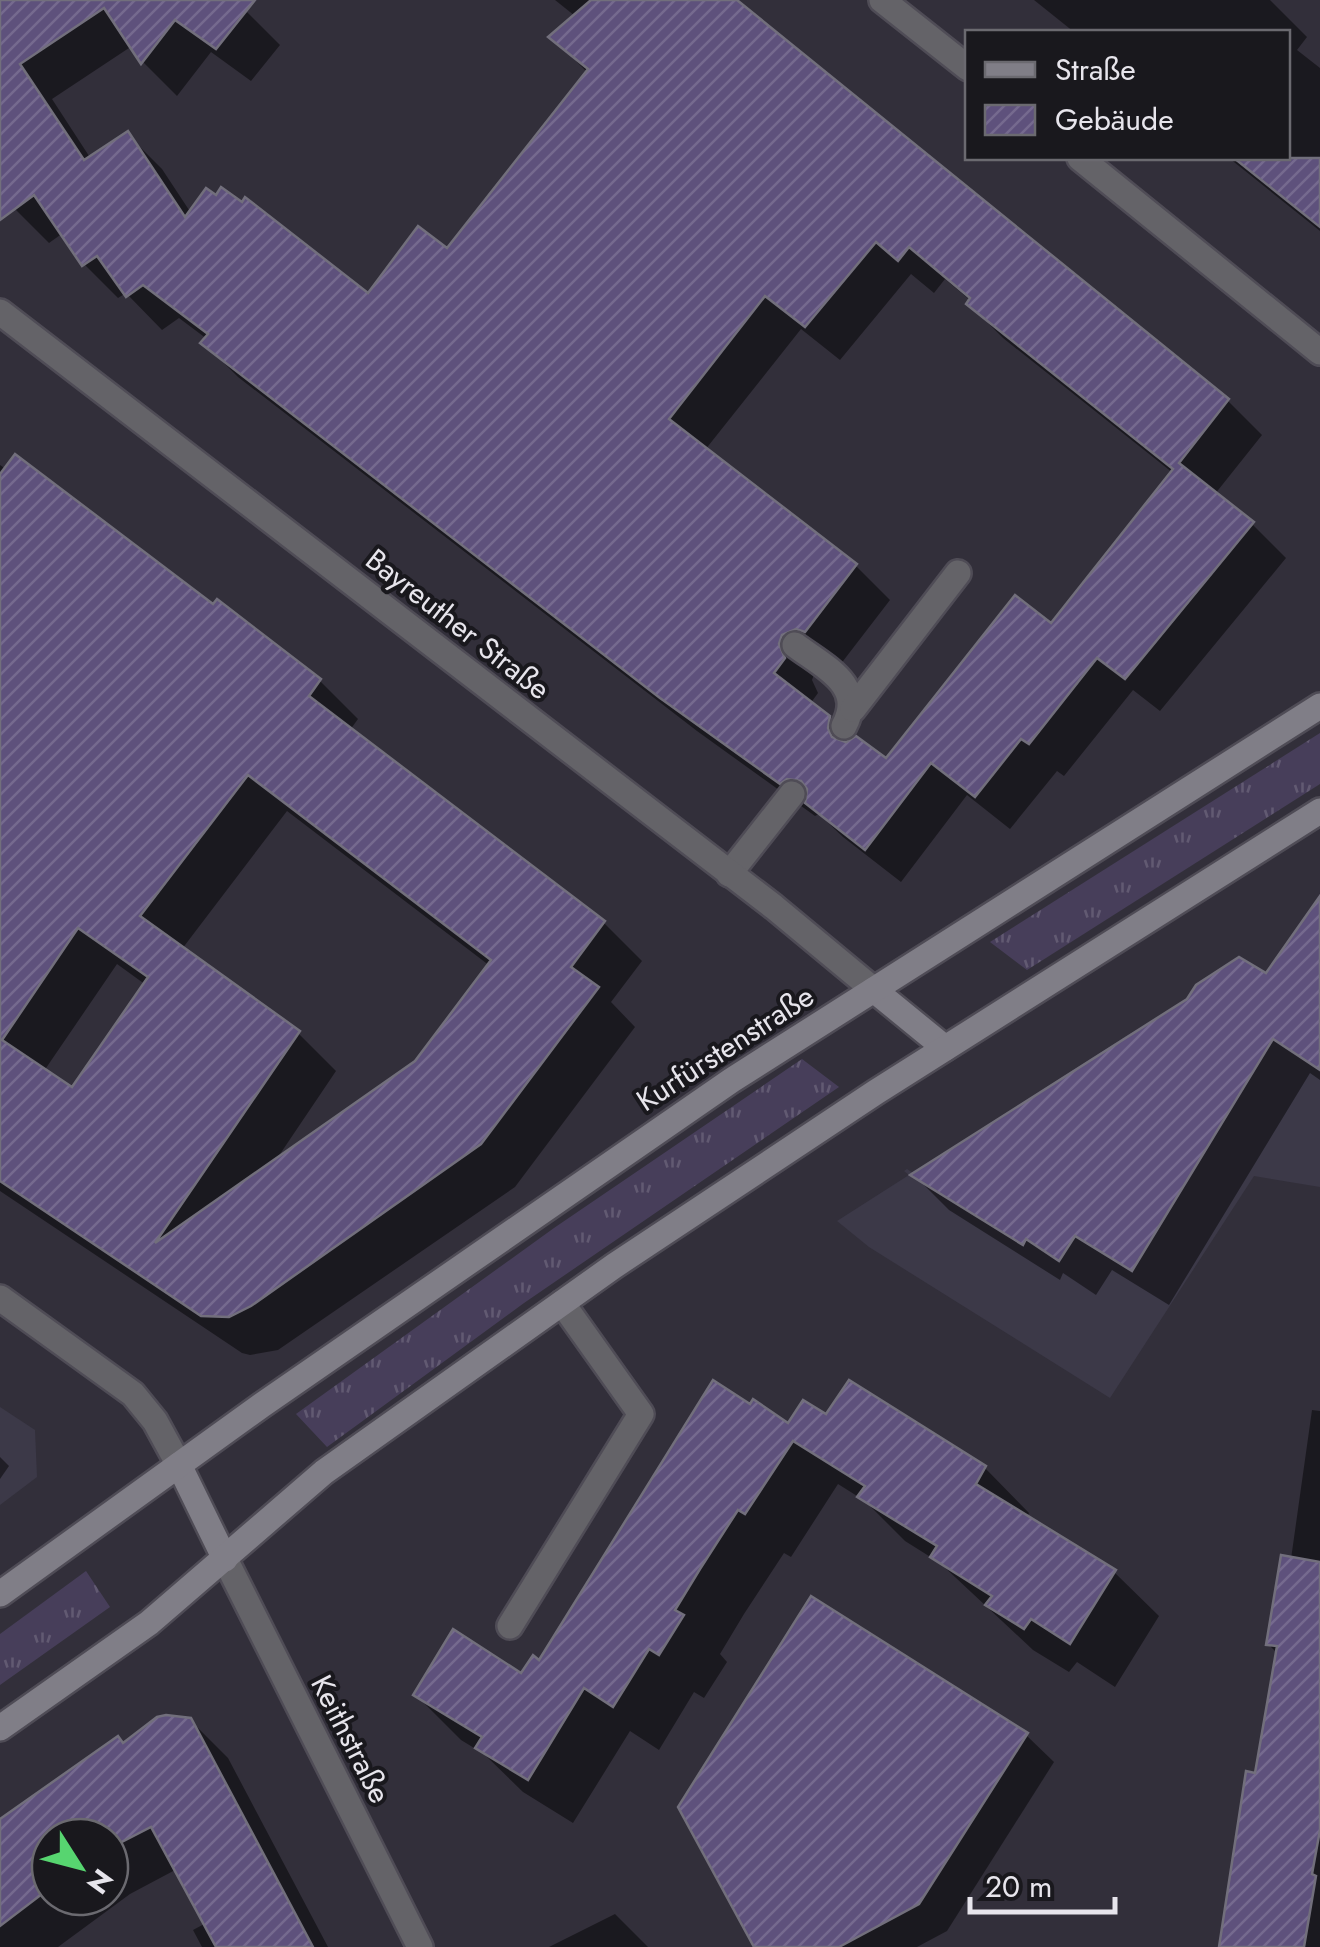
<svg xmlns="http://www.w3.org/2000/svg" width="1320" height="1947" font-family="Jost,sans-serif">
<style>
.built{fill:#3c3948}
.grass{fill:url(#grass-tufts)}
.shadow{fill:#0007;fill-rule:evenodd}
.building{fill:url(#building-hatch);stroke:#726f7c;stroke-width:2.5;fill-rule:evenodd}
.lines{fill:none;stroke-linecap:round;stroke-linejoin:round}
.lane-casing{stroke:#4f4c56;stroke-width:30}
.street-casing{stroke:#4f4c56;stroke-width:30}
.secondary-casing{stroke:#4f4c56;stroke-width:30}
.lane{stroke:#646368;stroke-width:25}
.street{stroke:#646368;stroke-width:25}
.secondary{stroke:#807e87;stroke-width:25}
.labels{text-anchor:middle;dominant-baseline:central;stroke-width:8;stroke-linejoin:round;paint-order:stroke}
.street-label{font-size:30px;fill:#e7e5ec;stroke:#19181d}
</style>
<defs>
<pattern id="grass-tufts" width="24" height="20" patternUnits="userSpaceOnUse" patternTransform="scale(2.5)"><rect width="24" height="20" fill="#473e5a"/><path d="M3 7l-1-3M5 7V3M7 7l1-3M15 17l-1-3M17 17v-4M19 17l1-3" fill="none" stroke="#625a72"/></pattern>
<pattern id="building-hatch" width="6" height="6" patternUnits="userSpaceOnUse" patternTransform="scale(2.5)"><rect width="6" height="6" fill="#5e517c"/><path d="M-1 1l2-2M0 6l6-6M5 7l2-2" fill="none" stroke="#756a8f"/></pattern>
</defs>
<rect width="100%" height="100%" fill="#322f3a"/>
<g class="built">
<polygon points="1297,929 1320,944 1320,1187 1254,1176 1110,1398 869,1247 837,1221 909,1175 904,1171 907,1169 913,1173 1131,1033 1147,1043 1164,1014 1187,999 1196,985 1239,957 1266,973"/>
<polygon points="0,1407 35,1430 37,1477 0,1505"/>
</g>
<g class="grass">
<polygon points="1320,733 1320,784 1027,970 990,942"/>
<polygon points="802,1059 839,1087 524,1303 327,1447 296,1414 554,1228"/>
<polygon points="86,1571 110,1607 0,1685 0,1634"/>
</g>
<g class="shadow">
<path d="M 0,0 L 231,0 L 246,11 L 280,45 L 251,81 L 211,52 L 177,96 L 143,62 L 132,46 L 52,99 L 91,159 L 127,134 L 162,169 L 191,213 L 368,297 L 448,252 L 588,73 L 552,37 L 575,16 L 555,0 L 733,0 L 1228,401 L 1262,435 L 1215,494 L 1252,524 L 1286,558 L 1160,711 L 1133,690 L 1064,776 L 1057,771 L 1010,829 L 967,795 L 901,882 L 843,837 L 819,814 L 815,816 L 697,731 L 238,377 L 204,343 L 207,339 L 179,318 L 162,330 L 126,293 L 118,298 L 84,264 L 63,233 L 49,243 L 15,209 L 0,188 ZM 911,274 L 934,293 L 945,279 L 971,301 L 969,304 L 1003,338 L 1173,473 L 1052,626 L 887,762 L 852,741 L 810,704 L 818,693 L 812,680 L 816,669 L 840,665 L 890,600 L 856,566 L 705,450 L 801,329 L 840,360 Z"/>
<polygon points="1034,0 1270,0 1307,37 1297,50 1320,68 1320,231 1229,158 1288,158 1288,32 1074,32"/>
<path d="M 0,465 L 320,681 L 358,719 L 350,730 L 604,923 L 642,961 L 611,1002 L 635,1027 L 515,1187 L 278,1350 L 250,1355 L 242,1353 L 0,1191 ZM 287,811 L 490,966 L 417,1063 L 274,1163 L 336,1071 L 298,1033 L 182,949 ZM 117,964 L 146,985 L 73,1090 L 44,1071 Z"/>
<polygon points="1320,947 1320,1080 1310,1073 1169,1305 1112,1270 1096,1295 1063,1273 1060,1280 949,1210 914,1175"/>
<polygon points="1312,1410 1320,1411 1320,1947 1220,1947 1257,1776 1278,1654 1268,1644 1291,1559"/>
<polygon points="827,1418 985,1468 1029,1513 1027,1518 1114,1572 1159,1616 1115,1687 1077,1662 1069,1672 1033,1650 940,1563 905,1541 865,1501 838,1484 791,1557 784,1553 744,1614 720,1654 727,1662 704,1698 694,1692 659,1750 630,1731 573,1823 523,1792 484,1754 461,1740 416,1695 521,1676 540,1663 789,1426"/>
<polygon points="0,1457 9,1466 0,1479"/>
<path d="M 190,1720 L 228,1758 L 328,1947 L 202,1947 L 193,1930 L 206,1923 L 177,1869 L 130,1894 L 58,1947 L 0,1947 L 0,1822 L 124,1746 ZM 50,1837 L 110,1837 L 110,1897 L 50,1897 Z"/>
<polygon points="1026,1735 1054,1762 947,1931 917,1947 757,1947"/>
<polygon points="615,1914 648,1947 549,1947"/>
</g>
<g class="building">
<path d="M 0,0 L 255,0 L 216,49 L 175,20 L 141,64 L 104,8 L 20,64 L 84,160 L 128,131 L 185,217 L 206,188 L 216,195 L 221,187 L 242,202 L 245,197 L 368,293 L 418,226 L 447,248 L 588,69 L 548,37 L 591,0 L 737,0 L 1229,399 L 1179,463 L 1254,522 L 1125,679 L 1097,658 L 1029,744 L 1021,739 L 975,797 L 931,763 L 865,850 L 805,803 L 807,789 L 801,781 L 787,779 L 780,784 L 660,698 L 200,343 L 208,334 L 143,285 L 126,297 L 97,256 L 82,266 L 34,195 L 0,220 ZM 876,242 L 898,261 L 909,247 L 970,298 L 966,304 L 1173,469 L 1051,623 L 1015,595 L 886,758 L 856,736 L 846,742 L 832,737 L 828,728 L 830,716 L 774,673 L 785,658 L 779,644 L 782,635 L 796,629 L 805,632 L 857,564 L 669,419 L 765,296 L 805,327 Z"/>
<polygon points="1234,158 1320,158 1320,227"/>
<path d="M 15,454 L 213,604 L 217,599 L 321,679 L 309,696 L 605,921 L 571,967 L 599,987 L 481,1144 L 251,1306 L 229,1317 L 201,1316 L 0,1181 L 0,474 ZM 248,775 L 491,960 L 415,1061 L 155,1243 L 300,1031 L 140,916 ZM 78,928 L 148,977 L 72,1087 L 2,1040 Z"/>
<polygon points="1320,896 1320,1070 1273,1039 1132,1271 1075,1236 1059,1261 1026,1239 1023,1245 910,1175 1187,999 1196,985 1239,957 1266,973"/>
<polygon points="713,1380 750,1404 753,1399 788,1423 803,1400 826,1414 849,1380 986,1466 976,1484 1116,1570 1070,1644 1031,1619 1024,1629 985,1605 992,1596 930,1557 937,1546 857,1497 865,1486 793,1441 745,1514 738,1510 700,1569 675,1610 684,1615 659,1655 649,1649 613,1707 584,1688 528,1780 475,1748 482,1737 413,1695 453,1629 521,1673 533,1655 539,1660"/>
<polygon points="1281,1555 1320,1562 1320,1830 1312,1874 1316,1876 1304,1947 1219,1947 1246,1771 1255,1773 1277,1646 1266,1645"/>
<polygon points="811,1596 1028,1733 919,1904 839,1947 754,1947 678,1807"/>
<polygon points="166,1715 191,1718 313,1947 216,1947 151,1827 110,1848 110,1837 50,1837 50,1888 0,1926 0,1819 118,1736 123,1743 157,1717"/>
</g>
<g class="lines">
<defs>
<g id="lane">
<path d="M 795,645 C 824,667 866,685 844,726"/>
<polyline points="853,709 958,573"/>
<polyline points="729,874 792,794"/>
<polyline points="510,1626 641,1414 562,1303"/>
</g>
<g id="street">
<polyline points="882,0 968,68"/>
<polyline points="1080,158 1320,352"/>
<polyline points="0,312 774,907 874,990"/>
<polyline points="0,1298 133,1394 155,1421 179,1465"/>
<polyline points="225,1559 420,1947"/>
</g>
<g id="secondary">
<polyline points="874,990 945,1048"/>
<polyline points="179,1465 225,1559"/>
<polyline points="0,1594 262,1405 732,1080 1320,706"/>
<polyline points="0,1728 149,1623 324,1472 614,1266 876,1092 1320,811"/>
</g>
</defs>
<use href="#lane" class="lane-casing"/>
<use href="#street" class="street-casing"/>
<use href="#secondary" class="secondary-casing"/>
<use href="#lane" class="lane"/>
<use href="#street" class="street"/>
<use href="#secondary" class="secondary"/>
</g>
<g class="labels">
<g class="street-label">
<text transform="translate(458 624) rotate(38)">Bayreuther Straße</text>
<text transform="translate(725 1048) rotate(-33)">Kurfürstenstraße</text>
<text transform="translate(351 1739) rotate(63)">Keithstraße</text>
</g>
</g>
<rect x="965" y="30" width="325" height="130" fill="#19181d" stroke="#6b6a70" stroke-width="2.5"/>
<rect x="985" y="62" width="50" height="15" fill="#807e87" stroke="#6b6a70" stroke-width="2.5"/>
<text x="1055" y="80" font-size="30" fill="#e7e5ec">Straße</text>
<rect x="985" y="105" width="50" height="30" fill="url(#building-hatch)" stroke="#6b6a70" stroke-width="2.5"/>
<text x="1055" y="130" font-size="30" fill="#e7e5ec">Gebäude</text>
<g transform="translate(80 1867) rotate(126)"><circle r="48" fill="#19181d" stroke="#6b6a70" stroke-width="2.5"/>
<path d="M0-8L18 38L0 25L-18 38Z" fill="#57d570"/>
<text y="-15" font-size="28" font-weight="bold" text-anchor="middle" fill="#e7e5ec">N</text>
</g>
<path d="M970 1897v15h145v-15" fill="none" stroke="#e7e5ec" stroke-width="5"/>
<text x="985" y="1897" font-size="30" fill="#e7e5ec" stroke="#19181d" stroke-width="8" paint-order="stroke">20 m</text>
</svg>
